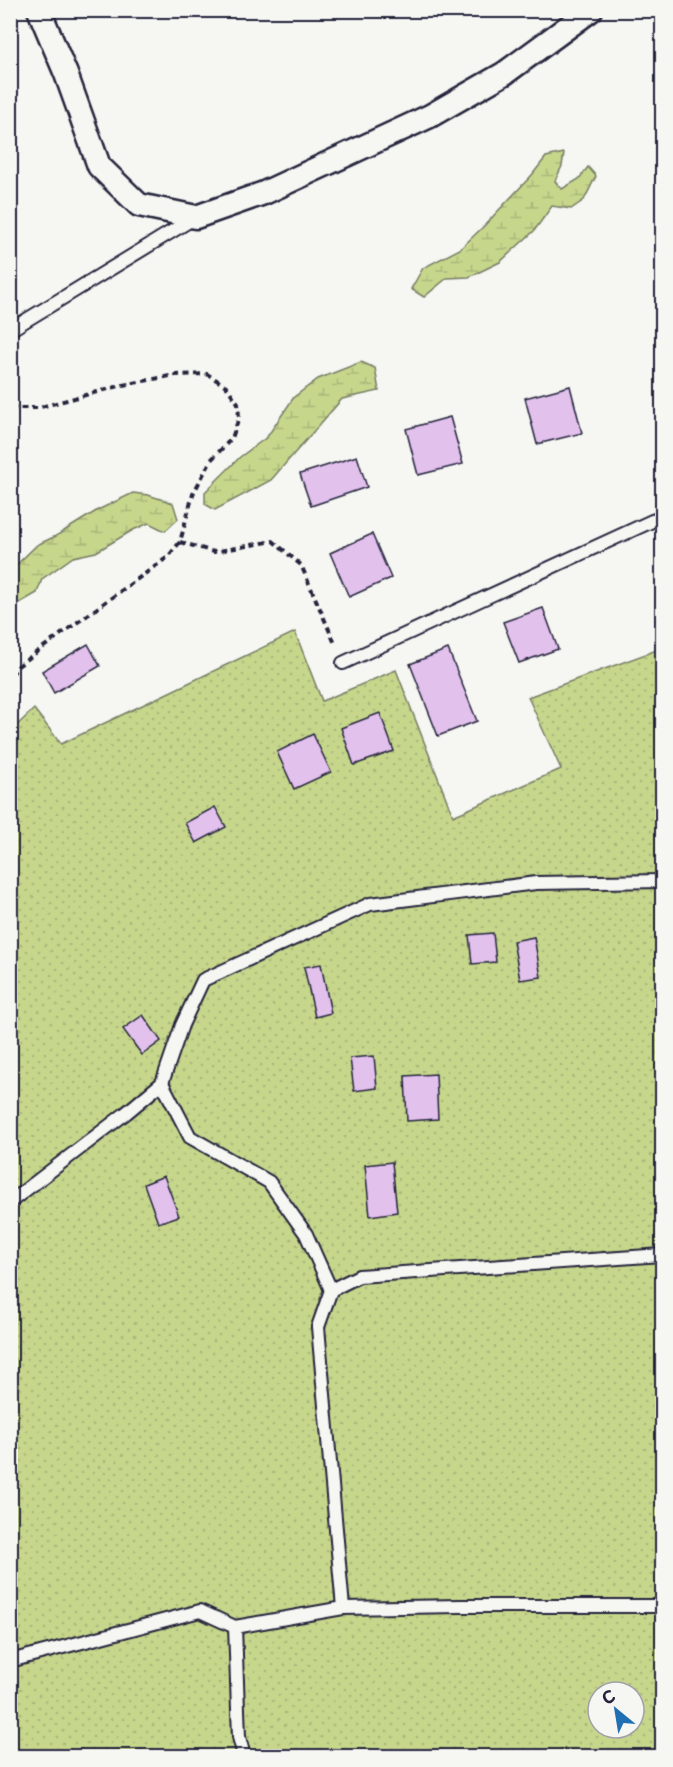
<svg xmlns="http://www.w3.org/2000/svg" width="673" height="1767" font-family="'Playpen Sans',sans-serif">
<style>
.wetland{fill:url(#wetland-marsh);stroke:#747c64;stroke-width:1.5}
.garden{fill:url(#garden-dots);stroke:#747c64;stroke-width:1.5;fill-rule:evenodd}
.building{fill:#e2c1ed;stroke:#22223b;stroke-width:1.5}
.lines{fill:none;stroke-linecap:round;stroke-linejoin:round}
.lane-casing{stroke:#22223b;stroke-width:16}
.street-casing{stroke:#22223b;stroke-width:27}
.path{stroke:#22223b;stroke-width:4;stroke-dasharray:6 4.5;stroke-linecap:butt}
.lane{stroke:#f6f6f2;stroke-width:12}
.street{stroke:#f6f6f2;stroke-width:22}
</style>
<defs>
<pattern id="wetland-marsh" width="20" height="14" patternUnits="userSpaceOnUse" patternTransform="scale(1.5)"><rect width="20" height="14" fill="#c6d78c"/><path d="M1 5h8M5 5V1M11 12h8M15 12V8" fill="none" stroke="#aab87a"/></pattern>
<pattern id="garden-dots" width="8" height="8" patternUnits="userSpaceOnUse" patternTransform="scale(1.5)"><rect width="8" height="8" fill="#c6d78c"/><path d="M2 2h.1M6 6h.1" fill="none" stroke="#aab87a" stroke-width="1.8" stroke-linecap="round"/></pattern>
</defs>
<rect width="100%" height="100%" fill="#f6f6f2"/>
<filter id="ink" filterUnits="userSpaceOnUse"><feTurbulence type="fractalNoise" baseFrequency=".0167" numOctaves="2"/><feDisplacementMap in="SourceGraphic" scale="12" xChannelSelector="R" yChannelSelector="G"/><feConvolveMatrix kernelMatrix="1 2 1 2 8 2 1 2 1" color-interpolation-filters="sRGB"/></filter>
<g filter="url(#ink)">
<g class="wetland">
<polygon points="564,153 562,166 555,181 562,189 579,179 588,167 596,176 584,200 571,209 552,206 534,231 500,262 469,277 447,278 424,297 411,289 423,268 460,249 483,227 532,175 546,157"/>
<polygon points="361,362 375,368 379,391 342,399 271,480 215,510 205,504 205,492 240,457 267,437 294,397 318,379"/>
<polygon points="133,493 148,495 173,503 178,519 165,531 149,523 133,530 96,552 73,557 42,579 37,593 11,608 11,570 37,545 56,536 98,510"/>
</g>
<path class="garden" d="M 295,632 L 322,701 L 396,670 L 453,816 L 561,769 L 528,697 L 662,648 L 662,1756 L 11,1756 L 11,731 L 34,709 L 61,744 ZM 598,1692 L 634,1692 L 634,1728 L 598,1728 Z"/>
<g class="building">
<polygon points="570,386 582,433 537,444 525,398"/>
<polygon points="450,417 463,464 418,475 406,429"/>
<polygon points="357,456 367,487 311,506 300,474"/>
<polygon points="372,534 391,578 349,597 330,553"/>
<polygon points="543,608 558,649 519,663 503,622"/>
<polygon points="88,644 100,666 54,693 42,671"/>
<polygon points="448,649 477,721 438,736 410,664"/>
<polygon points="380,713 394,751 354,765 341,728"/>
<polygon points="313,734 331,772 294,789 277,752"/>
<polygon points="215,807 226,827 196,843 185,823"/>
<polygon points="493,933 496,962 472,964 469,935"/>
<polygon points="534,937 541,977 520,980 513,941"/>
<polygon points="321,964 331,1013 315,1017 304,967"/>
<polygon points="143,1015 161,1041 142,1055 123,1029"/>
<polygon points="374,1056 377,1088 354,1091 350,1058"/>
<polygon points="436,1074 438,1119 407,1121 405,1076"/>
<polygon points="392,1162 397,1212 370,1216 365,1165"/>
<polygon points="164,1176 179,1216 158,1223 144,1184"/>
</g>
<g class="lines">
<defs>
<g id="lane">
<polyline points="10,330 194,218"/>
<polyline points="343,663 652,521 662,518"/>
<polyline points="162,1083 190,1137 269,1182 306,1234 331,1290"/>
<polyline points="10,1202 126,1113 162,1083 182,1025 203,980 370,904 536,883 662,881"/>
<polyline points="343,1608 318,1327 331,1290 359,1276 662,1255"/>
<polyline points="235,1627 239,1737 244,1756"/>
<polyline points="10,1661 200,1611 235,1627 343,1608 461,1606 662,1606"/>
</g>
<polyline id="street" points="39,10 66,74 99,166 139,205 196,217 264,193 430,116 505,73 591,10"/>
</defs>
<use href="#lane" class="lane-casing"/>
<use href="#street" class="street-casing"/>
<g class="path">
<polyline points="10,408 37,408 123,385 175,375 207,374 226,386 238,403 239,418 232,438 211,460 193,494 180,542 168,557 64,632 18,666 10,677"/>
<polyline points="180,542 214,552 273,541 301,565 336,646"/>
</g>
<use href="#lane" class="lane"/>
<use href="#street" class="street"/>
</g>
</g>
<rect width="673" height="1767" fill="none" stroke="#f6f6f2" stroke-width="36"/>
<rect x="18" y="18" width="637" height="1731" fill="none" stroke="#22223b" stroke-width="2" filter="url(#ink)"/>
<g transform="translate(616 1710) rotate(330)"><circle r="28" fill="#f6f6f2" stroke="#a1a1a9" stroke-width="1.5"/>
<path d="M0-4.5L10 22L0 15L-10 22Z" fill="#1f6fb2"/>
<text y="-9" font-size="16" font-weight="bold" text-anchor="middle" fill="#22223b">С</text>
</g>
</svg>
